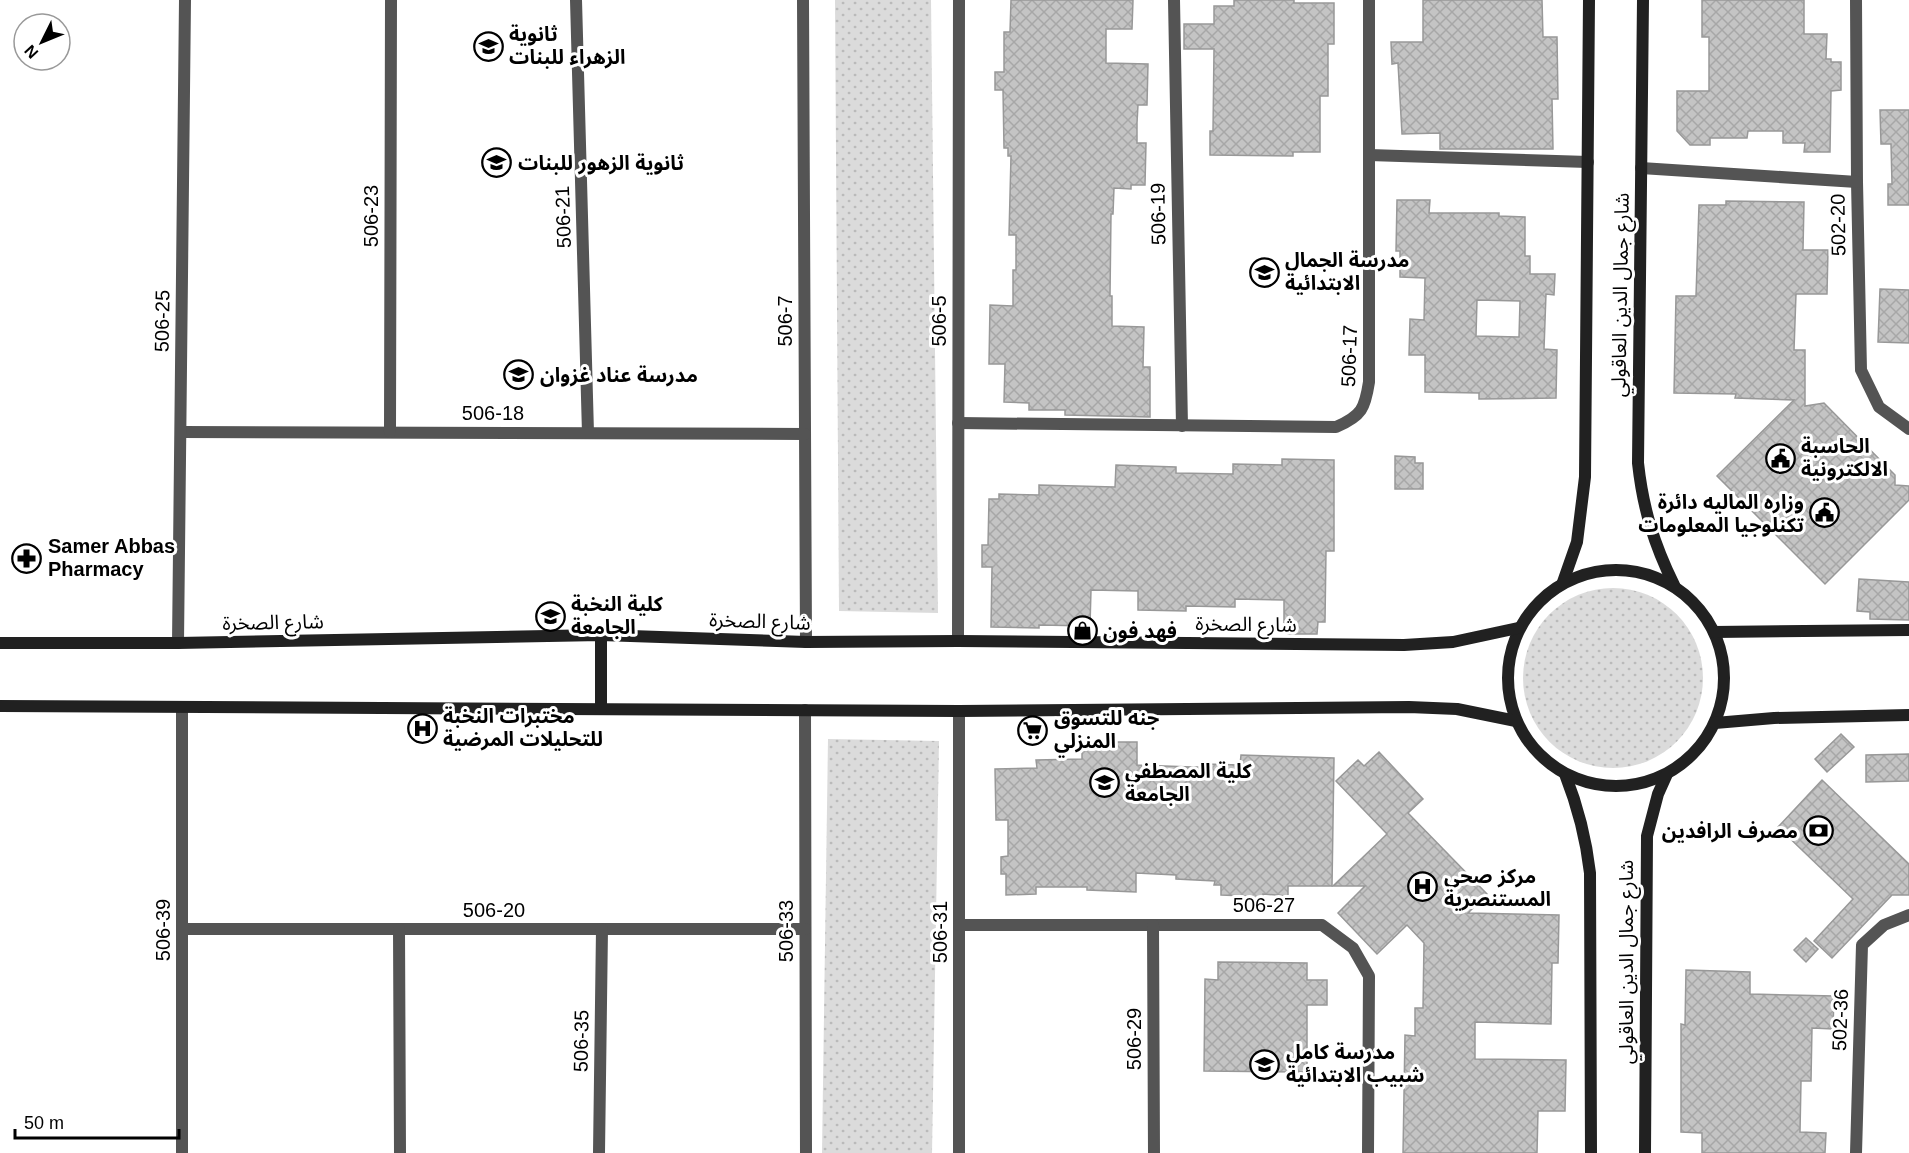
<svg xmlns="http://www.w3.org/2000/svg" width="1909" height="1153" font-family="Arial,'Noto Sans Arabic',sans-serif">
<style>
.grass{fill:url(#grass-dots)}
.building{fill:url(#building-cross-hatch);stroke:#989898;stroke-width:1.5;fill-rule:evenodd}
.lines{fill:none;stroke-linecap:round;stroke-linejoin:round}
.street{stroke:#545454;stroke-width:12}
.secondary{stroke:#212121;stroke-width:12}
.labels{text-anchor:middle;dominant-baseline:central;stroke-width:6;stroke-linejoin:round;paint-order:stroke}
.poi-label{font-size:20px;font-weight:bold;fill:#000;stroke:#fff;text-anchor:start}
.street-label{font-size:20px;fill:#000;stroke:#fff}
</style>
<defs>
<pattern id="grass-dots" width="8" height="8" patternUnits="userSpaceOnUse" patternTransform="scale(1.5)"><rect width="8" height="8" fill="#dbdbdb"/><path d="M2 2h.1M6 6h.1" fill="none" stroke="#bababa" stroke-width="1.8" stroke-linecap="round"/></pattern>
<pattern id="building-cross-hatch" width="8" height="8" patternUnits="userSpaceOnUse" patternTransform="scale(1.5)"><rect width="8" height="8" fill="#c4c4c4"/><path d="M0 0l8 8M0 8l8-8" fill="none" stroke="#a7a7a7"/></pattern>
</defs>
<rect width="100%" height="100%" fill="#fff"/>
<g class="grass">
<polygon points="835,0 931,0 938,613 839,611"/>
<circle cx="1613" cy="678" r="90"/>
<polygon points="828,739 939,741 932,1153 822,1153"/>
</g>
<g class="building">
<polygon points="1011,0 1133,0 1132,29 1106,29 1106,63 1148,64 1147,105 1138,105 1137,123 1137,143 1146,143 1145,185 1131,185 1131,189 1114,188 1113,214 1111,214 1110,296 1112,296 1112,326 1144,327 1143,367 1150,367 1150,417 1065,415 1065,410 1029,410 1029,403 1004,402 1005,364 989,364 990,305 1013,306 1013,270 1016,270 1016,235 1009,235 1011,156 1008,156 1008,148 1004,148 1003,90 995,90 995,72 1004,72 1004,32 1010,32"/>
<polygon points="1234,0 1294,0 1294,3 1334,3 1334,44 1328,44 1328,96 1320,96 1320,152 1293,152 1293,156 1210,155 1210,131 1213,131 1214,49 1184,49 1184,24 1214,24 1214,6 1234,6"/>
<polygon points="1423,0 1542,0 1543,37 1557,37 1558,99 1552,99 1553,149 1440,149 1440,133 1402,134 1398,63 1392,64 1391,42 1423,42"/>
<polygon points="1702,0 1804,0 1804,34 1827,34 1826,59 1831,59 1831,62 1841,62 1841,90 1831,91 1830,152 1804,152 1805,143 1783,143 1783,131 1748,131 1747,138 1710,138 1710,145 1690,145 1677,131 1677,91 1709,91 1709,37 1702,37"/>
<polygon points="1880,110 1909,110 1909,205 1888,205 1888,184 1892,184 1891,144 1881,144"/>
<path d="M 1397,200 L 1430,200 L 1429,213 L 1499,213 L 1499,216 L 1525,217 L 1525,256 L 1530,256 L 1530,274 L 1555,274 L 1554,295 L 1546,294 L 1544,349 L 1557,350 L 1556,398 L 1479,399 L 1479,393 L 1425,392 L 1425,355 L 1409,355 L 1410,319 L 1424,320 L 1425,278 L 1400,277 L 1400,251 L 1396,251 ZM 1477,300 L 1520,301 L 1519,337 L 1476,336 Z"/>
<polygon points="1726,201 1804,202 1803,250 1828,250 1827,294 1796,294 1794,350 1805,350 1805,406 1824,403 1895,475 1895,485 1909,486 1909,500 1825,584 1717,476 1794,400 1735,398 1736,394 1674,393 1676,296 1696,296 1699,205 1726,205"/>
<polygon points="1880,289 1909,290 1909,343 1878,342"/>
<polygon points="1395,456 1415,457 1415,463 1423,463 1423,489 1395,489"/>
<polygon points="1282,459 1334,460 1334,551 1326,551 1325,622 1318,622 1317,634 1288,634 1288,626 1284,626 1284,600 1235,599 1235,607 1186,606 1186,611 1138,610 1138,591 1091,590 1090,626 1039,625 1039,628 991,627 992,567 982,567 982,545 988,545 989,499 999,499 999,494 1039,495 1039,485 1115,487 1116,465 1176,467 1176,473 1233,474 1233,464 1282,465"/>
<polygon points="1859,579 1909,582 1909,620 1870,619 1870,612 1857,611"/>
<polygon points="1841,734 1854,747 1827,772 1815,759"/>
<polygon points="1082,742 1137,742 1137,765 1192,767 1206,767 1206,764 1240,765 1241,755 1334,758 1332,886 1288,886 1288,896 1263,894 1263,899 1246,899 1246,896 1221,895 1221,885 1214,885 1215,881 1176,879 1176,875 1136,873 1136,892 1087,890 1087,887 1036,887 1036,894 1006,895 1006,874 1001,874 1001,857 1008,856 1008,820 996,820 995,769 1037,768 1036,760 1082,759"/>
<polygon points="1379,752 1423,799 1408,813 1487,894 1468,913 1559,915 1558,963 1552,963 1551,1024 1475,1022 1475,1059 1566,1060 1565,1111 1538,1111 1537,1153 1403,1153 1405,1035 1415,1036 1415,1008 1423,1008 1424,943 1407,925 1377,954 1338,913 1365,886 1333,886 1387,834 1336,781 1358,760 1364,766"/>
<polygon points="1909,754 1909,781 1866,782 1866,755"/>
<polygon points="1822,780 1909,864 1909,895 1892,895 1832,958 1814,941 1853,899 1778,827"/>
<polygon points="1806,938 1818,949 1806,962 1794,950"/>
<polygon points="1218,962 1307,963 1307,980 1327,980 1327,1005 1307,1005 1307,1072 1204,1071 1205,979 1218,980"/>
<polygon points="1686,970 1750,972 1750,994 1834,996 1833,1029 1812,1028 1811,1081 1801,1081 1800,1132 1826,1133 1825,1153 1702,1153 1702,1133 1681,1132 1681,1024 1685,1025"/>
</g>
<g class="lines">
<g class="street">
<polyline points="576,0 588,433"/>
<polyline points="803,0 806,642"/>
<polyline points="1174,0 1182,426"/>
<polyline points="1856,0 1857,182 1861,370 1879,407 1909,429"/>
<polyline points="1369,155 1588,162"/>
<polyline points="1641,168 1857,182"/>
<path d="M 958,423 L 1336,427 C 1362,416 1365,408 1369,382 L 1369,0"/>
<polyline points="181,432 805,434"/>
<polyline points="390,432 391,0"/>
<polyline points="958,641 959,0"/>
<polyline points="178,643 185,0"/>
<polyline points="805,710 806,1153"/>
<polyline points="959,711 959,1153"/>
<polyline points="959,925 1322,925 1353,948 1369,976 1368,1153"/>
<polyline points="1153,925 1154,1153"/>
<polyline points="182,929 805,929"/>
<polyline points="399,929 400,1153"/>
<polyline points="182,1153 182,708"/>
<polyline points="599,1153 602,929"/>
<polyline points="1856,1153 1862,945 1884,925 1909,915"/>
</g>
<g class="secondary">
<path d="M 1643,0 L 1638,463 C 1643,509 1654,544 1674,585"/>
<circle cx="1616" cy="678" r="108"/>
<polyline points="1563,582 1577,542 1585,477 1589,0"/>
<polyline points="1714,632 1909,630"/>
<polyline points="0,643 178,643 601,635 806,642 958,641 1404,645 1453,642 1518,628"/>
<polyline points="0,706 959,711 1409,707 1457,709 1516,721"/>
<polyline points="601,709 601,635"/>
<polyline points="1715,723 1774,718 1909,715"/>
<path d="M 1565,774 C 1578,807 1586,838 1590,873 L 1591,1153"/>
<polyline points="1645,1153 1647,836 1658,794 1667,774"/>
</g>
</g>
<defs>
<symbol id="school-ring" viewBox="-11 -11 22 22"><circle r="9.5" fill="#fff" stroke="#000" stroke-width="1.5"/><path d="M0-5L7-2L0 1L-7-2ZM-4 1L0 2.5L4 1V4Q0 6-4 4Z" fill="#000"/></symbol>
<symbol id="civic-ring" viewBox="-11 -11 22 22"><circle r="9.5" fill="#fff" stroke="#000" stroke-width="1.5"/><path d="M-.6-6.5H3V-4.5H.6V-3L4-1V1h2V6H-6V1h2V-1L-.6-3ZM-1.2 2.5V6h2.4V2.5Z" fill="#000"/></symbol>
<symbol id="pharmacy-ring" viewBox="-11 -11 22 22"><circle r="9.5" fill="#fff" stroke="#000" stroke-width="1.5"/><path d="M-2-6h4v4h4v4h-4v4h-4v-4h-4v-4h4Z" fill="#000"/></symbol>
<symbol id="shop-ring" viewBox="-11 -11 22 22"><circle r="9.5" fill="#fff" stroke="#000" stroke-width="1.5"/><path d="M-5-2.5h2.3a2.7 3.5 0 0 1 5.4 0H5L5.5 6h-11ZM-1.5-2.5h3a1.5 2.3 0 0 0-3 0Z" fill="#000"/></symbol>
<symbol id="hospital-ring" viewBox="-11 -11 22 22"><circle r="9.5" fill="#fff" stroke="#000" stroke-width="1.5"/><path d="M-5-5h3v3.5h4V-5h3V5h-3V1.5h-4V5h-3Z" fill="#000"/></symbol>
<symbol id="supermarket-ring" viewBox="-11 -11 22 22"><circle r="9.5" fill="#fff" stroke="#000" stroke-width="1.5"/><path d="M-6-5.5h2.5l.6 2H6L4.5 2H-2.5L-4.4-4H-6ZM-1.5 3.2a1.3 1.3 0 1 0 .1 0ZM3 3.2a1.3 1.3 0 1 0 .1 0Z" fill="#000"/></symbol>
<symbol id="university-ring" viewBox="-11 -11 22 22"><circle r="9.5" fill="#fff" stroke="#000" stroke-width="1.5"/><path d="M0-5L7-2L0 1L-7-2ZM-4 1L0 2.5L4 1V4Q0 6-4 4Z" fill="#000"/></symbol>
<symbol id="bank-ring" viewBox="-11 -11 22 22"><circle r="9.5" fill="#fff" stroke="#000" stroke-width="1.5"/><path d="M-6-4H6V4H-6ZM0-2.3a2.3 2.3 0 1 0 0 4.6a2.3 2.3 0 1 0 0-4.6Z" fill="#000"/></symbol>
</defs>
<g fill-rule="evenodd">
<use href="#school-ring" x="472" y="30" width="33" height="33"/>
<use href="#school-ring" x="480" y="146" width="33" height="33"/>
<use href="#school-ring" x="1248" y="256" width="33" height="33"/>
<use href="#school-ring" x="502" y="358" width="33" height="33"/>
<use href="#civic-ring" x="1764" y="442" width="33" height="33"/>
<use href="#civic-ring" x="1808" y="496" width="33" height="33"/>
<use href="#pharmacy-ring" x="10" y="542" width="33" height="33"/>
<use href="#school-ring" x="534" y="600" width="33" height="33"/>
<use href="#shop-ring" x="1066" y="614" width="33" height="33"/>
<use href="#hospital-ring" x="406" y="712" width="33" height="33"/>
<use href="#supermarket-ring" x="1016" y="714" width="33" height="33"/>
<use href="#university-ring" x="1088" y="766" width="33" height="33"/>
<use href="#bank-ring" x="1802" y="814" width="33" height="33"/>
<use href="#hospital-ring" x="1406" y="870" width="33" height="33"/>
<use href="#school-ring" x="1248" y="1048" width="33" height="33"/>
</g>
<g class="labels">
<g class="poi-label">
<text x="509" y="34">ثانوية<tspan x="509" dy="23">الزهراء للبنات</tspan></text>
<text x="518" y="163">ثانوية الزهور للبنات</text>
<text x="1285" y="260">مدرسة الجمال<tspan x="1285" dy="23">الابتدائية</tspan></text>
<text x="540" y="375">مدرسة عناد غزوان</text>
<text x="1801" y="446">الحاسبة<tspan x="1801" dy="23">الالكترونية</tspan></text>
<text x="1804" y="502" text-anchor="end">وزاره الماليه دائرة<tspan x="1804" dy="23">تكنلوجيا المعلومات</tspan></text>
<text x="48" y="546">Samer Abbas<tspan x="48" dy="23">Pharmacy</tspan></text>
<text x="571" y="604">كلية النخبة<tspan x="571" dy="23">الجامعة</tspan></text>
<text x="1103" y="631">فهد فون</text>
<text x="443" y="716">مختبرات النخبة<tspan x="443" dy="23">للتحليلات المرضية</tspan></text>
<text x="1054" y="718">جنه للتسوق<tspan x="1054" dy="23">المنزلي</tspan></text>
<text x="1125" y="771">كلية المصطفى<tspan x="1125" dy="23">الجامعة</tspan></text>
<text x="1798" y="831" text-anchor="end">مصرف الرافدين</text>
<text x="1444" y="876">مركز صحي<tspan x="1444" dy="23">المستنصرية</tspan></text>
<text x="1286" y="1052">مدرسة كامل<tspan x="1286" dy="23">شبيب الابتدائية</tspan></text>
</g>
<g class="street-label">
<text transform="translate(1158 214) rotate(-91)">506-19</text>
<text transform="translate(371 216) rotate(-90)">506-23</text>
<text transform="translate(563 217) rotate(-92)">506-21</text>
<text transform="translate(1838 225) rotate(-91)">502-20</text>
<text transform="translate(1620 295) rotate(-89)">شارع جمال الدين العاقولي</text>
<text transform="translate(162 321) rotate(-89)">506-25</text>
<text transform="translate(785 321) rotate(-90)">506-7</text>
<text transform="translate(939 321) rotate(-90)">506-5</text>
<text transform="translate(1349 356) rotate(-88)">506-17</text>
<text x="493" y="413">506-18</text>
<text transform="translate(760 621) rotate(2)">شارع الصخرة</text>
<text transform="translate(273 622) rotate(-1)">شارع الصخرة</text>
<text transform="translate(1246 624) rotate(1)">شارع الصخرة</text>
<text x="1264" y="905">506-27</text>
<text x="494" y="910">506-20</text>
<text transform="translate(163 930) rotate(-90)">506-39</text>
<text transform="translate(786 931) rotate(-90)">506-33</text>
<text transform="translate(940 932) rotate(-90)">506-31</text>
<text transform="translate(1626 962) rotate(-90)">شارع جمال الدين العاقولي</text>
<text transform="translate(1840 1020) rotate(-88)">502-36</text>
<text transform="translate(1134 1039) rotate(-90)">506-29</text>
<text transform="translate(581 1041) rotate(-89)">506-35</text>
</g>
</g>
<g transform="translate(42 42) rotate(227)"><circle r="28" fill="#ffffff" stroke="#999999" stroke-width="1.5"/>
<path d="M0-4.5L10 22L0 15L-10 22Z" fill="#000000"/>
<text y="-9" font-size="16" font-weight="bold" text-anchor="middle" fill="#000000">N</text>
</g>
<path d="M15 1129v9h164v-9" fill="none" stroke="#000000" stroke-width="3"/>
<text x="24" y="1129" font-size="18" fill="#000000" stroke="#ffffff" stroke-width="4.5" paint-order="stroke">50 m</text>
</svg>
